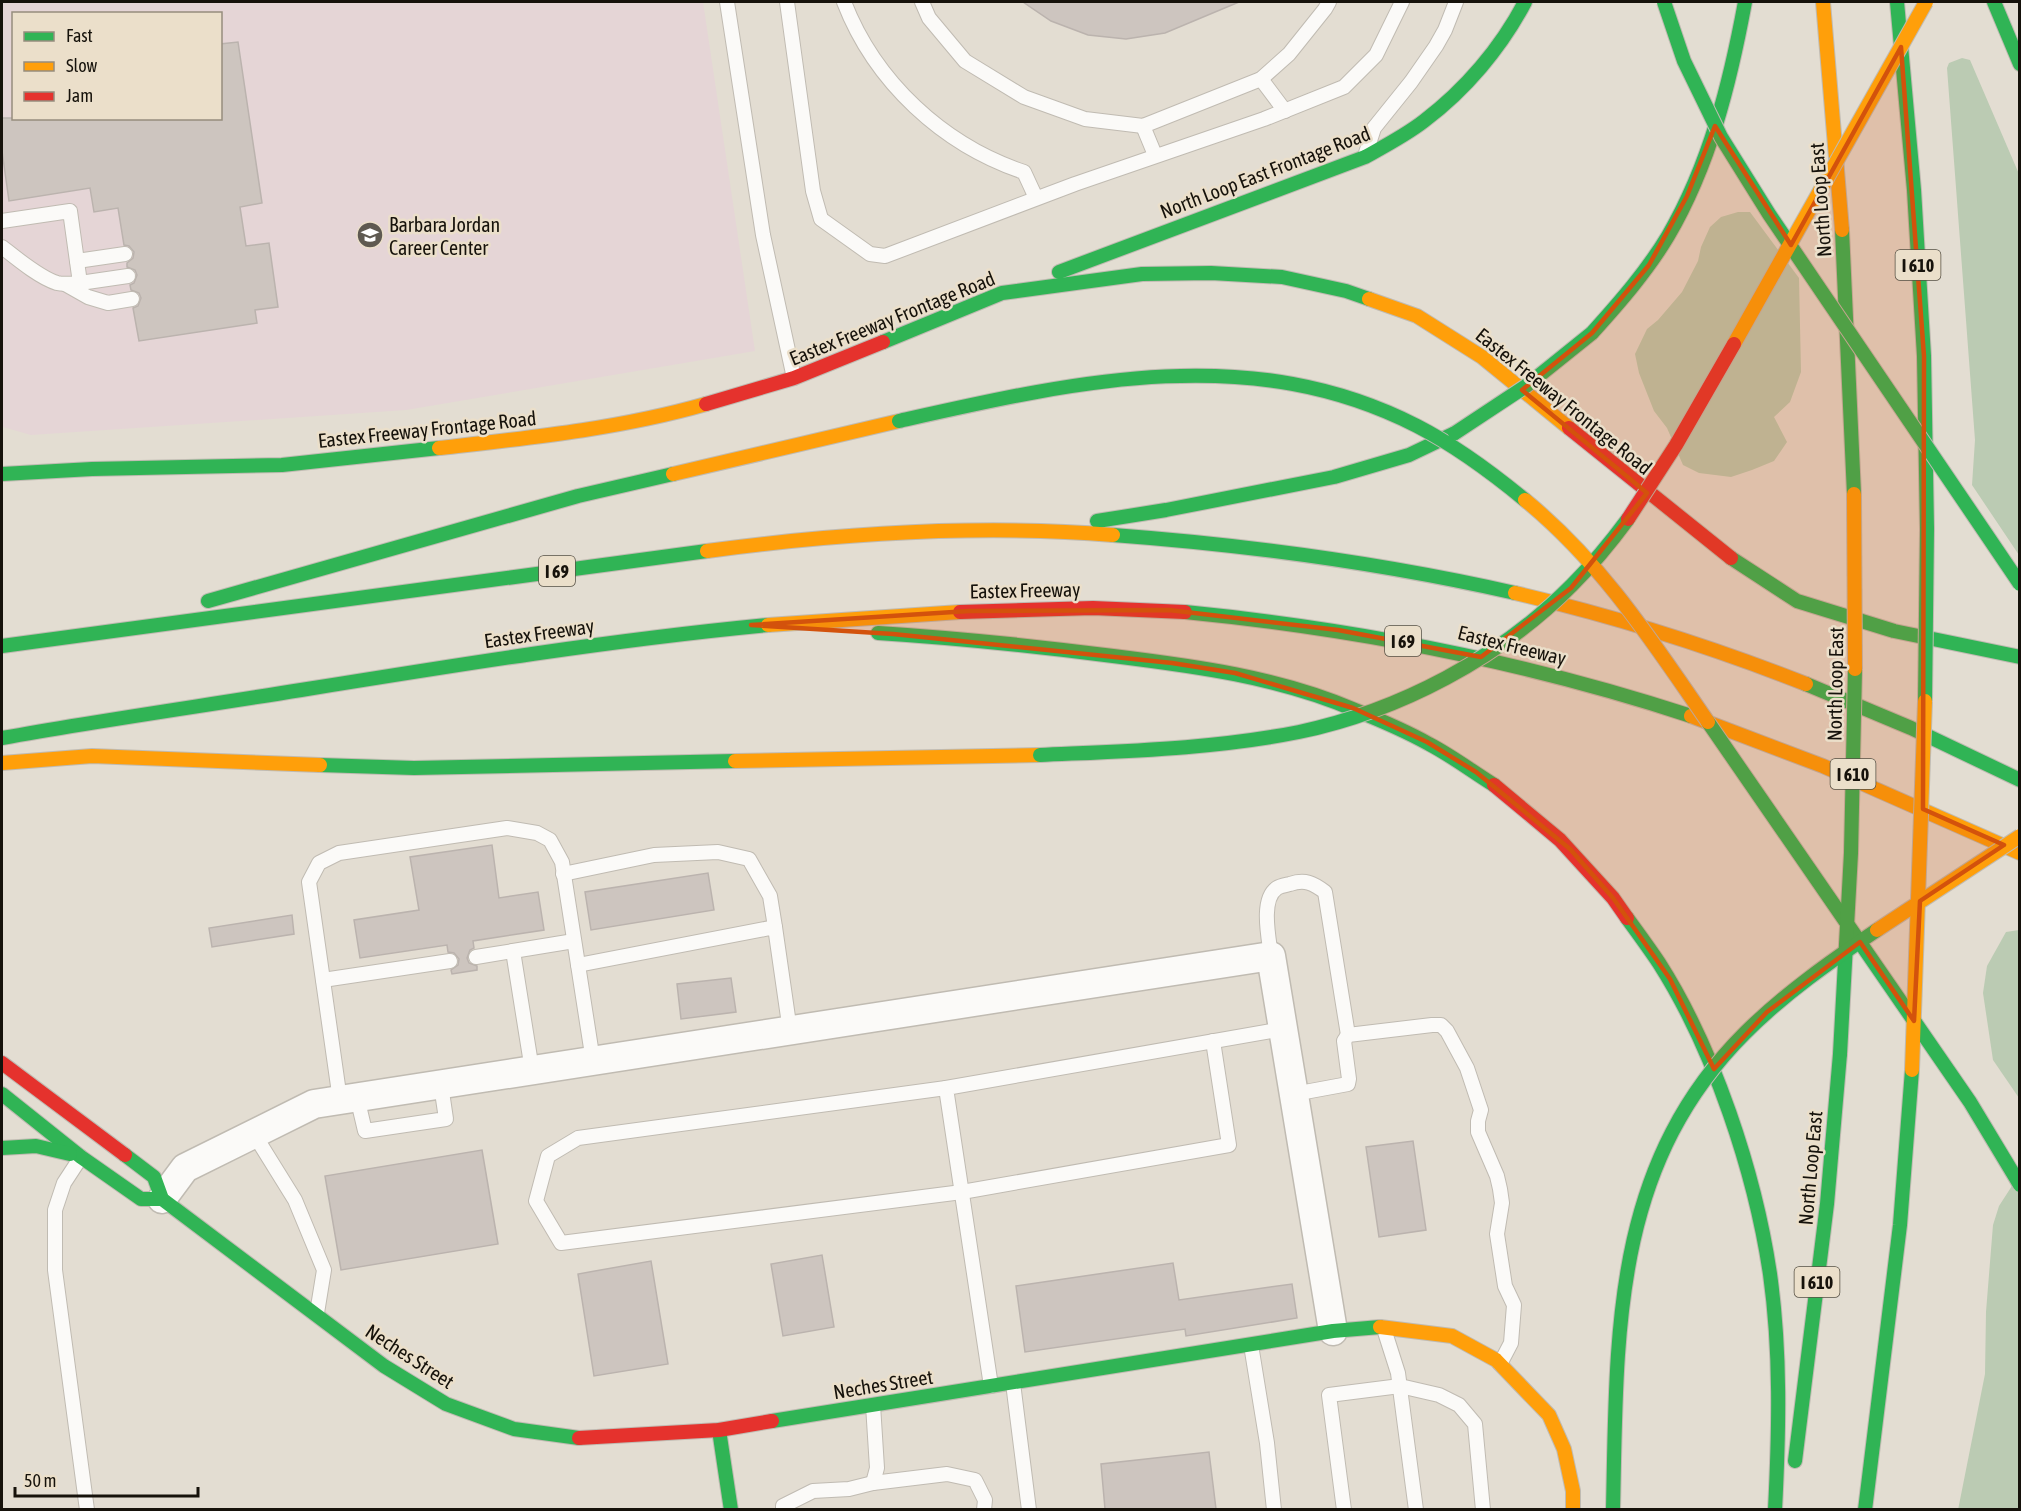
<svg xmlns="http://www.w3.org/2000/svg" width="2021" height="1511" font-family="'Asap Condensed',sans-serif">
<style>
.education{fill:#e5d5d6;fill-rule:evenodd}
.green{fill:#bbcbb3}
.building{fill:#cdc5bf;stroke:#bbb3ae;stroke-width:1.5}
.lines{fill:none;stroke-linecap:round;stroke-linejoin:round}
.lane-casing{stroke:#c0bbb2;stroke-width:16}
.street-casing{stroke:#c0bbb2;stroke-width:31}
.fast-casing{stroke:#c0bbb2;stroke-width:16}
.slow-casing{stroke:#c0bbb2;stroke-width:16}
.jam-casing{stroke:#c0bbb2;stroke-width:16}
.lane{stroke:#fbfaf8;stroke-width:14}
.street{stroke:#fbfaf8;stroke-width:28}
.fast{stroke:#30b455;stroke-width:14}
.slow{stroke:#ff9f0a;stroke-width:14}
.jam{stroke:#e5322d;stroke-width:14}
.fast-bridge-casing{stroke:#c0bbb2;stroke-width:16;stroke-linecap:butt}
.slow-bridge-casing{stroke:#c0bbb2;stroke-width:16;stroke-linecap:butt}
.jam-bridge-casing{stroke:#c0bbb2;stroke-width:16;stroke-linecap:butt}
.fast-bridge{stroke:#30b455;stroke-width:14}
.slow-bridge{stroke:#ff9f0a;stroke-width:14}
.jam-bridge{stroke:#e5322d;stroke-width:14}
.marked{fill:#d3520c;fill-opacity:0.2;stroke:#d3520c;stroke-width:4.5;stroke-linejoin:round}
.labels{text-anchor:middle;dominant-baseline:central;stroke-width:5;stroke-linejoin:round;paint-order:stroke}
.shield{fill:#ebdfca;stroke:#565044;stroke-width:1.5}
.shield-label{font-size:18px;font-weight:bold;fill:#16120b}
.street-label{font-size:20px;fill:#16120b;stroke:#ebdfca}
.poi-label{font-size:20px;fill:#16120b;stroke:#ebdfca;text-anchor:start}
</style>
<rect width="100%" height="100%" fill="#e3ddd2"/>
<path class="education" d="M 2,2 L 703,2 L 755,351 L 406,410 L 31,435 L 3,427 ZM 14,14 L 220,14 L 220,118 L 14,118 Z"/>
<g class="green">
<polygon points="1962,58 1970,60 2019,174 2019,555 1972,485 1975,440 1947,68 1949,63"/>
<polygon points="1738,212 1750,212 1799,278 1801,372 1790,402 1774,417 1787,442 1774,461 1752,470 1731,477 1699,473 1683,465 1667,428 1654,411 1639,373 1635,354 1647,329 1658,320 1682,292 1698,261 1701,247 1710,227 1721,217"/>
<polygon points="2019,930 2020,930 2019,1098 1993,1060 1983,993 1987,966 2006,932"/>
<polygon points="2019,1175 2019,1509 1958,1510 1985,1374 1986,1312 1993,1225 1999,1206"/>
</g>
<g class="building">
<polygon points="1023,2 1239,2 1165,33 1126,39 1088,35 1051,21"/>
<polygon points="238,42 262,203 240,207 246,246 269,243 278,307 255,310 257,323 139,341 133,308 138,306 141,298 139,293 131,290 130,285 134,283 137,275 135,270 127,267 127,263 133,258 134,252 129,246 124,245 118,208 94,212 90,188 9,201 2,151 2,118 220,118 220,44"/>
<polygon points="492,845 499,898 538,892 544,930 473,941 474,948 470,950 467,958 469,963 477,966 477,970 452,974 451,970 458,965 459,959 454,953 448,952 447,945 360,958 354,920 419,910 410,857"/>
<polygon points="708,873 714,910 591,930 585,892"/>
<polygon points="292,915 294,934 212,947 209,928"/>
<polygon points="731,978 736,1012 681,1019 677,984"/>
<polygon points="1413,1141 1426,1230 1379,1237 1366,1147"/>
<polygon points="482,1150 498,1244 341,1270 325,1176"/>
<polygon points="822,1255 834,1327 783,1336 771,1264"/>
<polygon points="651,1261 668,1364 594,1376 578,1274"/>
<polygon points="1173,1263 1179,1300 1292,1284 1297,1318 1186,1336 1185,1329 1025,1352 1016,1286"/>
<polygon points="1209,1452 1216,1509 1105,1509 1101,1464"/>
</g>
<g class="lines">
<defs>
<g id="lane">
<polyline points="727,2 763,235 794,378"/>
<polyline points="787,2 813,191 821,219 870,254 885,256 1075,184 1264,119 1344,87 1376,55 1402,2"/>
<path d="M 844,2 C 875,82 943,145 1024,172 L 1036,198"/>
<polyline points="922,2 929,18 965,61 1024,97 1085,119 1143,126 1261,79 1289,54 1325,9 1329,2"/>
<polyline points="1261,79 1285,111"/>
<polyline points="1143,126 1155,155"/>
<polyline points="1366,153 1374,128 1411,82 1436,46 1445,30 1456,2"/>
<path d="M 2,221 L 70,211 L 80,283 C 73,283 65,285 57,283 C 40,278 16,258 2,247"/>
<polyline points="77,261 125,254"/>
<polyline points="80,283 128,276"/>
<polyline points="65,284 88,297 108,303 132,299"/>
<polyline points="563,874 654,855 718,852 749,859 770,896 775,927"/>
<path d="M 1271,956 C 1269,939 1260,899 1277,888 C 1280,886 1286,885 1290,884 C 1305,879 1313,883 1325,892 L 1348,1035"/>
<polyline points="476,957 513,951"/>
<polyline points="578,965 775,927 790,1031"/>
<polyline points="323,980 450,961"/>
<polyline points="532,1070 513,951 574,941"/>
<polyline points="946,1088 578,1138 548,1156 536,1201 561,1243 962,1192 1229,1145 1213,1041"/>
<polyline points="1294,1094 1348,1084 1349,1079 1344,1041 1348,1035 1432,1025 1441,1025 1447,1031 1467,1068 1481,1110 1478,1121 1478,1132 1497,1176 1500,1189 1502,1203 1497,1234 1505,1286 1514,1305 1511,1343 1500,1364"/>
<polyline points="357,1097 365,1131 446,1119 441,1085"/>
<polyline points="340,1100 309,882 319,863 339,853 507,828 537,833 550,840 562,862 593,1061"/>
<polyline points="254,1134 295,1200 324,1270 317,1313"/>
<polyline points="81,1157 64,1183 55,1210 55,1270 87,1510"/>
<polyline points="1384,1329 1398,1373 1416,1510"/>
<polyline points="1251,1345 1267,1443 1274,1510"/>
<polyline points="1013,1383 1029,1510"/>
<polyline points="991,1386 946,1088 1283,1029"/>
<polyline points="873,1483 877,1468 873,1405"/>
<polyline points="783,1510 783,1506 813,1491 849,1489 873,1483 947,1474 975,1480 985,1500 984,1510"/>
<polyline points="1344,1510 1329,1395 1400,1386 1439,1395 1459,1405 1475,1424 1483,1510"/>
</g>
<polyline id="street" points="162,1199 185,1168 314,1104 1271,956 1333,1331"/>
<g id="fast">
<polyline points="1897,2 1914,190 1924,356 1927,529"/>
<polyline points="1994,2 2020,64"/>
<polyline points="1842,230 1854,494"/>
<path d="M 1059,272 L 1365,157 C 1385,146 1406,135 1424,121 C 1465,90 1501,48 1525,2"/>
<path d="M 1592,333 C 1620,302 1647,271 1668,236 C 1710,164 1730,83 1745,2"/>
<polyline points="883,342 1002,293 1142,274 1211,273 1282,277 1346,291 1369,299"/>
<polyline points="2,474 92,469 282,465 439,448"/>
<polyline points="1097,521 1166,510 1334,477 1409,455 1455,433"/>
<path d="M 1113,535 C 1248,545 1382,563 1515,593"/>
<polyline points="1731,558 1797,601 1894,631 2020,657"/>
<polyline points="208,601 578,496 673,474"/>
<path d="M 1185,612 C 1358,629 1526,662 1691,716"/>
<path d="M 878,633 C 956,638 1035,646 1113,656 C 1194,666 1279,677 1355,710 C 1380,720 1406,731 1429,744 C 1452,756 1473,772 1494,785"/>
<polyline points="2,646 707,551"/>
<polyline points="1806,684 1911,728 2020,780"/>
<path d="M 2,738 C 102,720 202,706 301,690 C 456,665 611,640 768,625"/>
<polyline points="320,765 414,768 735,761"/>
<path d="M 1627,918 C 1638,933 1649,948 1659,963 C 1714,1049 1755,1173 1770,1274 C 1781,1352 1779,1431 1775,1510"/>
<polyline points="2,1094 81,1157 141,1199 162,1199"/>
<polyline points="2,1148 36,1146 70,1154"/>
<polyline points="125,1155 154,1177 162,1199 384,1366 446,1404 514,1429 579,1438"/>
<polyline points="772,1421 1333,1331 1380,1327"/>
<polyline points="719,1430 731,1510"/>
<polyline points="1795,1461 1827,1204 1840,1054"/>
<polyline points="1865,1510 1900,1225 1912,1070"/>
</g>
<g id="slow">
<polyline points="1823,2 1842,230"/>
<polyline points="1369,299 1417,316 1482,357 1569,428"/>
<path d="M 439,448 C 528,438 619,429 706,404"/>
<polyline points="673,474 899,421"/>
<path d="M 707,551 C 842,533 977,524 1113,535"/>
<path d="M 1515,593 C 1614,616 1712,647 1806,684"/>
<polyline points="768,625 960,612"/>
<polyline points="1691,716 1823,766 2020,853"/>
<polyline points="735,761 1040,755"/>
<polyline points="2,763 92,756 320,765"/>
<polyline points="1380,1327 1452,1336 1496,1360 1549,1415 1564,1449 1573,1491 1573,1510"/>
</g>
<g id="jam">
<polyline points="706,404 794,378 883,342"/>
<polyline points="1569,428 1731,558"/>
<polyline points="960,612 1093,608 1185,612"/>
<polyline points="1494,785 1560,840 1613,898 1627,918"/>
<polyline points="2,1063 125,1155"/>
<polyline points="579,1438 719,1430 772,1421"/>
</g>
</defs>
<use href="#lane" class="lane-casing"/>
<use href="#street" class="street-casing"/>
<use href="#fast" class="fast-casing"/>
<use href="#slow" class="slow-casing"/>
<use href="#jam" class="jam-casing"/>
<use href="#lane" class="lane"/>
<use href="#street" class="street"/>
<use href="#fast" class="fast"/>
<use href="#slow" class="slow"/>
<use href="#jam" class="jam"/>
<defs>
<g id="fast-bridge">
<polyline points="1664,2 1684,61 1721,137 1769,214 2020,584"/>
<path d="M 899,421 C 1073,382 1249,340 1417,426 C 1456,446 1491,472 1525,500"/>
<polyline points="1455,433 1526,386 1592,333"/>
<polyline points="1925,701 1927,529"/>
<polyline points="1708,722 1970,1102 2020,1185"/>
<path d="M 1040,755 C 1126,751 1214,749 1299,732 C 1399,711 1500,658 1572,585 C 1593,564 1611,542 1628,519"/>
<polyline points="1840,1054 1851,853 1855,669"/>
<path d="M 1613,1510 C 1617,1335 1611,1167 1745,1033 C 1784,994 1831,961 1877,930"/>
</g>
<g id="slow-bridge">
<polyline points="1734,344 1926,2"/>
<polyline points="1854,494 1855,669"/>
<path d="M 1525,500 C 1602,563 1652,641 1708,722"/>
<polyline points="1877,930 2020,836"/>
<polyline points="1912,1070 1925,701"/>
</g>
<polyline id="jam-bridge" points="1628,519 1676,445 1734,344"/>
</defs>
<use href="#fast-bridge" class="fast-bridge-casing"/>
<use href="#slow-bridge" class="slow-bridge-casing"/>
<use href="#jam-bridge" class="jam-bridge-casing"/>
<use href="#fast-bridge" class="fast-bridge"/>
<use href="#slow-bridge" class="slow-bridge"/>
<use href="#jam-bridge" class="jam-bridge"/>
</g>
<path class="marked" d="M 1901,47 L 1924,356 L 1923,809 L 2004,845 L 1920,901 L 1914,1021 L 1860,942 L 1767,1012 L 1714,1069 L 1670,979 L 1613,898 L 1570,849 L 1476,772 L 1427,742 L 1353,708 L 1235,673 L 1172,663 L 893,634 L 751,625 L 969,611 L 1169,610 L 1338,630 L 1481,657 L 1571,588 L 1647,493 L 1522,390 L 1592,333 L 1649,265 L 1687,196 L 1715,126 L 1791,245 Z"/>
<defs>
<symbol id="school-disc" viewBox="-11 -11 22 22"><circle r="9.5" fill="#5e5951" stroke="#ebdfca"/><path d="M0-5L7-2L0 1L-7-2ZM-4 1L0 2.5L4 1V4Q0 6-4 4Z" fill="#fff"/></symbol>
</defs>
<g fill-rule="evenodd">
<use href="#school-disc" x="355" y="220" width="30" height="30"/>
</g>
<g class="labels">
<g class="shield">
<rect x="1895.5" y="250" width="45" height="30" rx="4.5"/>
<rect x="539" y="556" width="36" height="30" rx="4.5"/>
<rect x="1385" y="626" width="36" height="30" rx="4.5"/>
<rect x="1830.5" y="759" width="45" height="30" rx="4.5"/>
<rect x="1794.5" y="1267" width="45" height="30" rx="4.5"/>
</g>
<g class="shield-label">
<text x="1918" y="265">I 610</text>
<text x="557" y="571">I 69</text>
<text x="1403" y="641">I 69</text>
<text x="1853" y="774">I 610</text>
<text x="1817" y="1282">I 610</text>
</g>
<g class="street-label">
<text transform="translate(1265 172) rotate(-21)">North Loop East Frontage Road</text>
<text transform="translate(1820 200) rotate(-94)">North Loop East</text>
<text transform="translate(892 318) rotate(-22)">Eastex Freeway Frontage Road</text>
<text transform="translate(1564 401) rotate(39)">Eastex Freeway Frontage Road</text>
<text transform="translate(427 429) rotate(-6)">Eastex Freeway Frontage Road</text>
<text transform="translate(1025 590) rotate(-1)">Eastex Freeway</text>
<text transform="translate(539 633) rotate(-8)">Eastex Freeway</text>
<text transform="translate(1512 645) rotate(14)">Eastex Freeway</text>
<text transform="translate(1835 684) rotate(-89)">North Loop East</text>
<text transform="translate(1810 1168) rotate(-85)">North Loop East</text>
<text transform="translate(410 1356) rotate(33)">Neches Street</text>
<text transform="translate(883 1384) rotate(-9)">Neches Street</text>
</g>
<g class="poi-label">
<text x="389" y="224">Barbara Jordan<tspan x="389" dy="23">Career Center</tspan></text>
</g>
</g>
<rect width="2021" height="1511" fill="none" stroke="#16120b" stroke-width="6"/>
<rect x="12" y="12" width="210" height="108" fill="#ebdfca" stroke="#968d7e" stroke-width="1.5"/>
<rect x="24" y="32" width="30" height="9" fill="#30b455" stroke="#968d7e" stroke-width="1.5"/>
<text x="66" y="42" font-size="18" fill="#16120b">Fast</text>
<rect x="24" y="62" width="30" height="9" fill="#ff9f0a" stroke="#968d7e" stroke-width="1.5"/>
<text x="66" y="72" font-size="18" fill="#16120b">Slow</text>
<rect x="24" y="92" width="30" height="9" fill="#e5322d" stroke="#968d7e" stroke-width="1.5"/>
<text x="66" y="102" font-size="18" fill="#16120b">Jam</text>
<path d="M15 1487v9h183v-9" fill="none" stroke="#16120b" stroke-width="3"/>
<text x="24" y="1487" font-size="18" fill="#16120b" stroke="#ebdfca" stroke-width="4.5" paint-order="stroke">50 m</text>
</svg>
